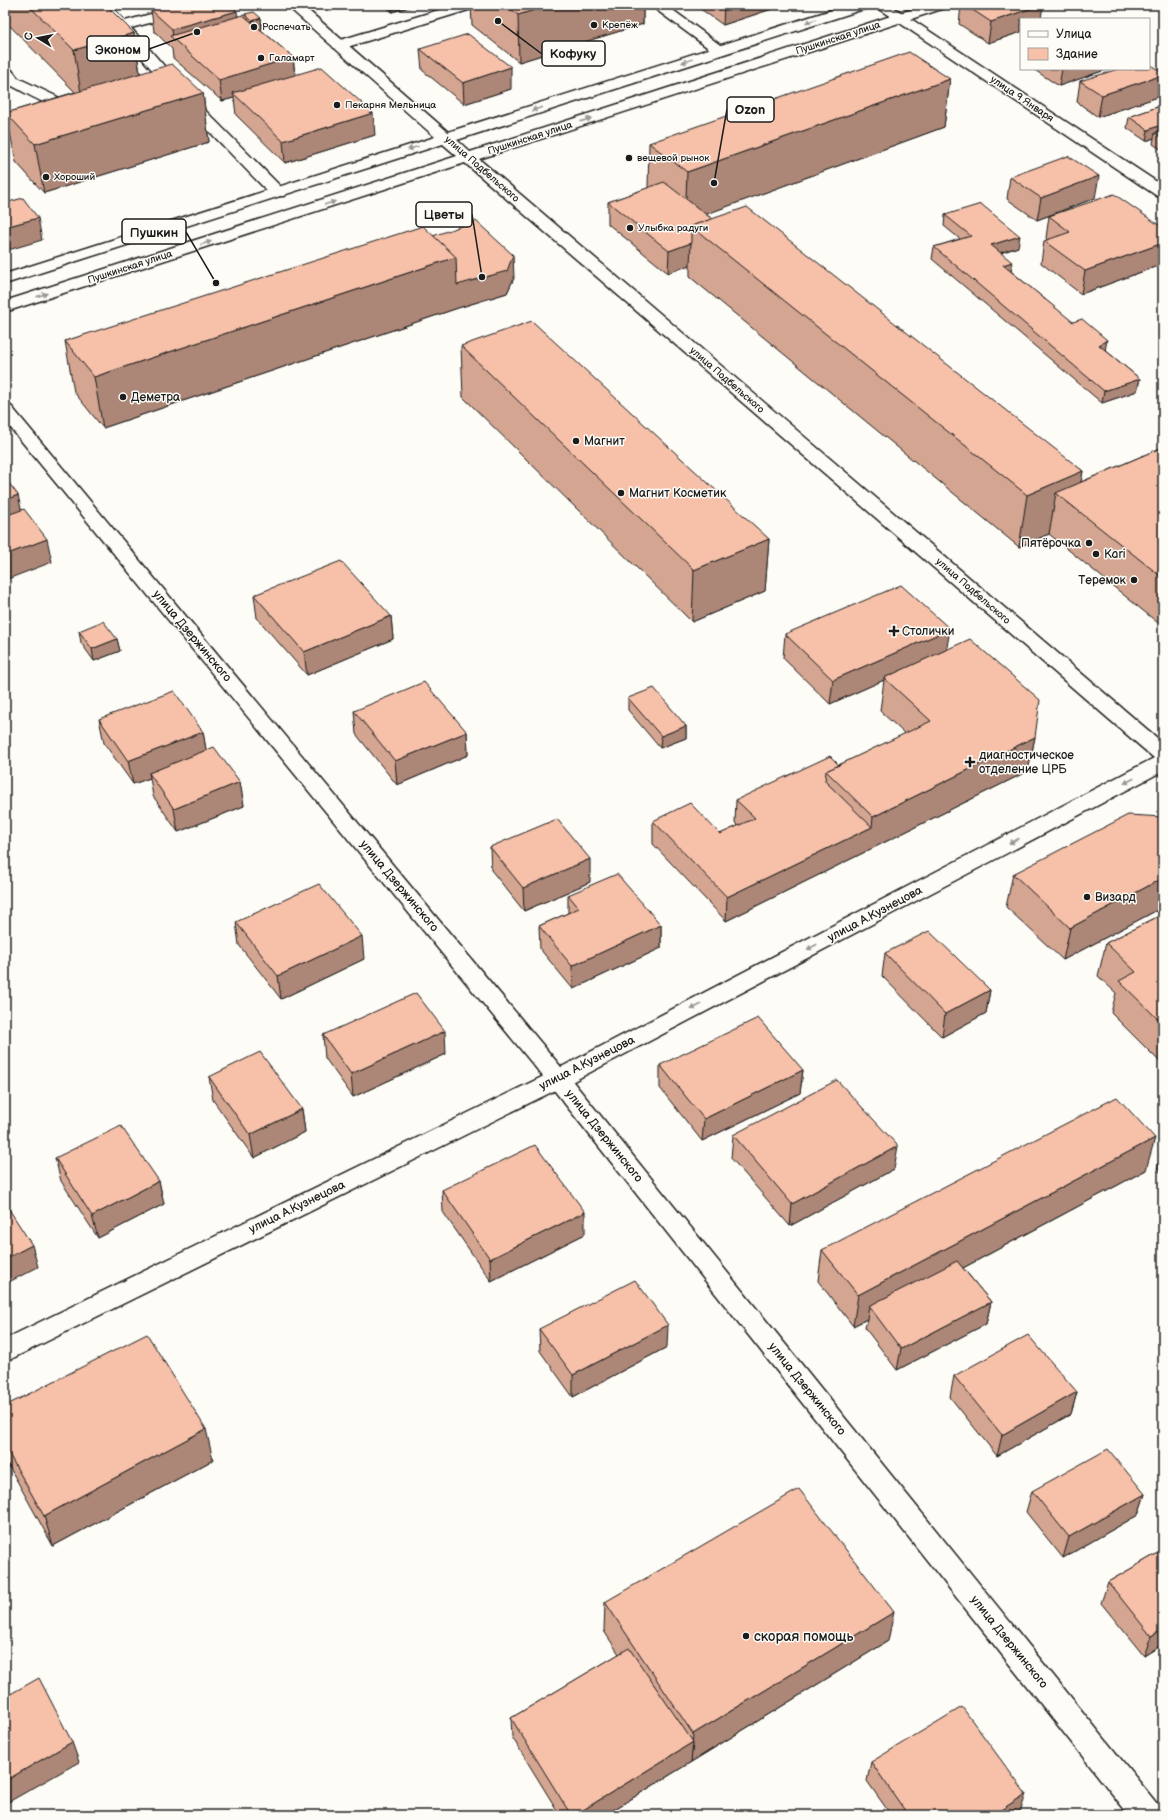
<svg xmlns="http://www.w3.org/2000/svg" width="1168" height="1820" font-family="'Balsamiq Sans',sans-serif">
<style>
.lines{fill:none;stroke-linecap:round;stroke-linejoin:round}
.minor-casing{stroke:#1c1c1c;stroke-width:3}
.major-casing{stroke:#1c1c1c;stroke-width:3}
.minor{fill:#fdfcf7;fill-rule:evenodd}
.major{fill:#fdfcf7;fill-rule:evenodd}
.wall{fill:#d4a591;stroke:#1c1c1c}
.shaded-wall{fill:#ac8676;stroke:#1c1c1c}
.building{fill:#f6c0a9;stroke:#1c1c1c}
.oneway{fill:#989794}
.poi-dot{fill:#1c1c1c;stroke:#fdfcf7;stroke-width:1.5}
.labels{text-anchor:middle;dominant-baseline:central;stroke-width:3;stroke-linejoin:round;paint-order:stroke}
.far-poi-label{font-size:10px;fill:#1c1c1c;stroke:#fdfcf7;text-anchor:start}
.far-street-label{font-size:10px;fill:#1c1c1c;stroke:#fdfcf7}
.poi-label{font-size:12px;fill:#1c1c1c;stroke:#fdfcf7;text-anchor:start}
.street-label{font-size:12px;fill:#1c1c1c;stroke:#fdfcf7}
.near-poi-label{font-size:14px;fill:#1c1c1c;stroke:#fdfcf7;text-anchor:start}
.leader{fill:none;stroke:#1c1c1c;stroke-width:1.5}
.callout-dot{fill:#1c1c1c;stroke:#fdfcf7;stroke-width:1.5}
.callout{fill:#fdfcf7;stroke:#1c1c1c;stroke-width:1.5}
.callout-label{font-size:13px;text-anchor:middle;font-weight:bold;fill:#1c1c1c}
</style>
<rect width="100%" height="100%" fill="#fdfcf7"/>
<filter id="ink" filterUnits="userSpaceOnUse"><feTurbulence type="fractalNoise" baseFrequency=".025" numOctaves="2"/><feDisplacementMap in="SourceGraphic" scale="8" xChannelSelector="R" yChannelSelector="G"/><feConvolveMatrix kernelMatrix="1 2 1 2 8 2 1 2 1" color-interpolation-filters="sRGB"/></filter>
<g filter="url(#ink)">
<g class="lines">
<defs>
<g id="minor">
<polygon points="95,5 110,5 125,21 184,5 207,5 205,8 131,28 185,90 284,190 286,193 284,196 272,196 175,96"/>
<polygon points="455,5 477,5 475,8 344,48 334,48 332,45 334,42"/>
<polygon points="650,5 666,5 727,50 725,53 715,53"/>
<polygon points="873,5 890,5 1163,186 1163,198 1157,196"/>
<path d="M 5,67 L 10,68 L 18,78 L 64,100 L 85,102 L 88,105 L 85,108 C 58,115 31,95 8,84 L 5,81 Z"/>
<polygon points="5,405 11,406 566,1073 1158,1805 1163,1815 1129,1815 550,1085 5,421"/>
</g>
<polygon id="major" points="286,5 302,5 448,132 847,5 869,5 867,8 457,140 470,152 925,5 947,5 945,8 479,159 1163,743 1163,771 566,1085 5,1362 5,1339 550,1073 1154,758 465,163 5,312 5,301 457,156 443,144 5,284 5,274 435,137"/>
</defs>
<use href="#minor" class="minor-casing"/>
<use href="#major" class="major-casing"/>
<use href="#minor" class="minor"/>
<use href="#major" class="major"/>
</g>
<g class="wall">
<polygon points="5,5 106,5 134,33 140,73 203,93 209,142 44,193 16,162 6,113 75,92 5,21"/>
<polygon points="384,5 416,5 392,12"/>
<polygon points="471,5 643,5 643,24 519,62 472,25"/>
<polygon points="695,5 784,5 723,25"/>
<polygon points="961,5 1043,5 1021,19 1021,32 988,43 959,24"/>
<polygon points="151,10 238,16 245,16 245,14 261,18 262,29 261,30 293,57 295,75 375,135 285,163 236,115 234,98 222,101 173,58 172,49 154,31"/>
<polygon points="420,49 511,89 464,104 422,70"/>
<polygon points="1033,69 1108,69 1059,86"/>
<polygon points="1163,73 1163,88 1161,96 1098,117 1077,102 1080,81"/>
<polygon points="950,79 944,127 706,214 712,219 1083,471 1081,482 1163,447 1163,627 1049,534 1019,547 690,277 690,265 668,273 608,224 608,202 648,188 649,143"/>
<polygon points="1163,105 1163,151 1153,144 1154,138 1146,141 1127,128 1129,117"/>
<polygon points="1010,177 1095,198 1037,220 1007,199"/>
<polygon points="945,215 1018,247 1001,253 1011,271 1140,379 1137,391 1102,403 932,259 934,247 960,239 944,226"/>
<polygon points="1049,216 1163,228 1163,264 1081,294 1041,263 1044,241 1047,240 1046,238"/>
<polygon points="433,236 514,278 507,293 458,308 103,428 74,392 65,341"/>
<polygon points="461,346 769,539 765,591 692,622 463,397"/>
<polygon points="254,595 391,616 393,639 307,675 257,618"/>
<polygon points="79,631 117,639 120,651 94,661 81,643"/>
<polygon points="785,634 947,650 1035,737 1028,771 726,921 653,844 653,821 720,834 738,826 735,823 736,800 839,765 905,734 880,711 884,680 830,704 783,658"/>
<polygon points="628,698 686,726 686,738 660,748 628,710"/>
<polygon points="354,711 467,732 468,755 397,785 356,734"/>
<polygon points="99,719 203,732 206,750 240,782 244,806 178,832 153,796 150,778 133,784 104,743"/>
<polygon points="1163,817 1163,907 1063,960 1006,907 1013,874"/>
<polygon points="490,847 590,882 524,911 491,870"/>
<polygon points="568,895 661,925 661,948 573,989 540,949 539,926 568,913"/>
<polygon points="1163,914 1163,1065 1111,1013 1116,993 1098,976 1106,943"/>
<polygon points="236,922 364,959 281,999 239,945"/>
<polygon points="885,953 990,990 986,1013 942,1037 882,976"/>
<polygon points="323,1035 446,1054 353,1097 325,1058"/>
<polygon points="660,1065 803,1070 800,1093 702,1141 660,1088"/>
<polygon points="209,1077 302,1109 305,1132 254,1158 213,1100"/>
<polygon points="733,1135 894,1169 790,1226 731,1158"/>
<polygon points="1163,1148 1163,1175 1157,1169"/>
<polygon points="55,1158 159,1181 164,1204 98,1238 61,1181"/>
<polygon points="1146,1170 963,1268 991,1302 986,1324 897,1370 865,1328 867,1319 853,1326 818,1281 822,1250"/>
<polygon points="442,1190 585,1234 491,1281 443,1212"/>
<polygon points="539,1329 667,1347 573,1397 540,1351"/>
<polygon points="954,1376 1077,1392 1071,1414 997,1456 950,1397"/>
<polygon points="5,1406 213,1460 53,1546 5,1459"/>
<polygon points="1032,1491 1145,1494 1138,1515 1063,1558 1026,1512"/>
<polygon points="1163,1550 1163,1644 1144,1656 1101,1603 1108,1582"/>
<polygon points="605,1602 888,1641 605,1815 560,1815 512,1737 511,1718 619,1654 604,1631"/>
<polygon points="871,1762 1020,1813 1017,1815 891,1815 867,1781"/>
</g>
<g class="shaded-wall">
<polygon points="392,5 416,5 392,12"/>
<polygon points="550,5 643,5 643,24 519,62 518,15"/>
<polygon points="724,5 784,5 723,25"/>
<polygon points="1041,5 1043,5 1041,19 1021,19 1021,32 988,43 991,22"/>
<polygon points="237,11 239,32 173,38 172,29"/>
<polygon points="261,18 262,29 253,32 252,21"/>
<polygon points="134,33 141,81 82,99 74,50"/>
<polygon points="293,57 295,78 233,93 234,98 222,101 219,80"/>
<polygon points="511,67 511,89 464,104 463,83"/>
<polygon points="1062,69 1108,69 1059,86"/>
<polygon points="1163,75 1163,88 1161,96 1098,117 1102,95"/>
<polygon points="950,79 944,127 685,222 687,172"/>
<polygon points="203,93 209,142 44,193 35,144"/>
<polygon points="373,113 375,135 285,163 283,141"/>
<polygon points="1163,124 1163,135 1155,133 1154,138 1146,141 1148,130"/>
<polygon points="1099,176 1095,198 1037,220 1041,198"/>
<polygon points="38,218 42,240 5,251 5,227"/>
<polygon points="1020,236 1018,247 990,256 991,245"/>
<polygon points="691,243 690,265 668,273 669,251"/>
<polygon points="1163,243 1163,264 1081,294 1085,271"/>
<polygon points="513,255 514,278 507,293 458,308 103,428 94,377 456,257"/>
<polygon points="1012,262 1011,273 1003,265"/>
<polygon points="1107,340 1105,351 1099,345"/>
<polygon points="1140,379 1137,391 1102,403 1104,391"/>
<polygon points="1083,471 1076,509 1056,493 1049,534 1019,547 1027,495"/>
<polygon points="18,495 23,518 5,524 5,500"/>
<polygon points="47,539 52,562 5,580 5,555"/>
<polygon points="769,539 765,591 692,622 694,570"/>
<polygon points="391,616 393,639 307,675 304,652"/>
<polygon points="950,629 946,653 884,678 884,680 830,704 833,680"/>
<polygon points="117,639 120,651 94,661 92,649"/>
<polygon points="686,726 686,738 660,748 661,736"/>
<polygon points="203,732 207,755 149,773 150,778 133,784 128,761"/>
<polygon points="467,732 468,755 397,785 395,761"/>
<polygon points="1035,737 1028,771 726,921 727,897 872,827 873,817"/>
<polygon points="240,782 244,806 178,832 174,809"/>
<polygon points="590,859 590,882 524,911 523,888"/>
<polygon points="1163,878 1163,907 1063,960 1070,928"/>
<polygon points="661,925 661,948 573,989 572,966"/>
<polygon points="362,936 364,959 281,999 278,976"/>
<polygon points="990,990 986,1013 942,1037 945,1014"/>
<polygon points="445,1031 446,1054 353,1097 351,1074"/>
<polygon points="803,1070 800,1093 702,1141 704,1119"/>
<polygon points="302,1109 305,1132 254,1158 250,1135"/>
<polygon points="1155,1138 1146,1170 875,1315 869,1306 867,1319 853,1326 858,1295"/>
<polygon points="898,1146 894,1169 790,1226 792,1204"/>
<polygon points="159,1181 164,1204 98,1238 92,1216"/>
<polygon points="585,1212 585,1234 491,1281 490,1259"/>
<polygon points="32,1245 38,1267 5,1284 5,1259"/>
<polygon points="991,1302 986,1324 897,1370 901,1349"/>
<polygon points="668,1325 667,1347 573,1397 573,1375"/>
<polygon points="1077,1392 1071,1414 997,1456 1002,1435"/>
<polygon points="206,1429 213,1460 53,1546 44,1516"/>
<polygon points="1145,1494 1138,1515 1063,1558 1069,1537"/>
<polygon points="894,1612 888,1641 691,1762 693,1734"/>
<polygon points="1163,1629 1163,1644 1144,1656 1151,1636"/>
<polygon points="72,1742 79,1762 5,1804 5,1781"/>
<polygon points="693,1742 691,1762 605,1815 575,1815"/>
<polygon points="1026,1794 1020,1813 1017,1815 993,1815"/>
</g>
<g class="building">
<polygon points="28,5 106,5 134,33 74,50"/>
<polygon points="168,5 230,5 237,11 172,29 151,10"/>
<polygon points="506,5 550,5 518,15"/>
<polygon points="965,5 1041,5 991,22"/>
<polygon points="254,12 261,18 252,21 245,14"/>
<polygon points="243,15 293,57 219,80 170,36"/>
<polygon points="468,34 511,67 463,83 420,49"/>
<polygon points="909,52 950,79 687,172 649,143"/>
<polygon points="172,64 203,93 35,144 6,113"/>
<polygon points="1149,64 1163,73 1163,75 1102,95 1080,81 1118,69 1149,69"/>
<polygon points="322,67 373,113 283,141 233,93"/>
<polygon points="1163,105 1163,124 1148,130 1129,117"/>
<polygon points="1163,130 1163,138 1155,133"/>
<polygon points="1068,156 1099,176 1041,198 1010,177"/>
<polygon points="664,182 712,219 691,226 691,243 669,251 608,202"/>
<polygon points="1114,194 1163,228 1163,243 1085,271 1044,241 1070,232 1049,216"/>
<polygon points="23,198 38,218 5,227 5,203"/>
<polygon points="981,204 1020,236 991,245 1012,262 1003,265 1073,322 1082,319 1107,340 1099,345 1140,379 1104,391 934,247 971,236 945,215"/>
<polygon points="747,207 1083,471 1027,495 691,226"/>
<polygon points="476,221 513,255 507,271 457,285 456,257 433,236"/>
<polygon points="423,226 456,257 94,377 65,341"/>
<polygon points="532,321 769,539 694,570 461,346"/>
<polygon points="1163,447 1163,578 1056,493"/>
<polygon points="5,478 18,495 5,500"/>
<polygon points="24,509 47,539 5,555 5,516"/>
<polygon points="341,561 391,616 304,652 254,595"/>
<polygon points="901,585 950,629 833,680 785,634"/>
<polygon points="103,621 117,639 92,649 79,631"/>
<polygon points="970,639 1040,700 1035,737 873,817 826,771 931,721 884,678"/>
<polygon points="424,682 467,732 395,761 354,711"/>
<polygon points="654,688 686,726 661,736 628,698"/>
<polygon points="174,691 203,732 128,761 99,719"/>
<polygon points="214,747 240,782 174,809 149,773"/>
<polygon points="830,756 839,765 826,771 825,781 872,827 727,897 653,821 690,803 720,834 755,818 736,800"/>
<polygon points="1128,815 1163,817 1163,878 1070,928 1013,874"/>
<polygon points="557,819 590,859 523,888 490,847"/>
<polygon points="617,874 661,925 572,966 539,926 579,908 568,895"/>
<polygon points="319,884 362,936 278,976 236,922"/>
<polygon points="1163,914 1163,1024 1119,981 1136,972 1106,943"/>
<polygon points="929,931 990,990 945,1014 885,953"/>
<polygon points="416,993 445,1031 351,1074 323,1035"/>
<polygon points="758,1018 803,1070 704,1119 660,1065"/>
<polygon points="260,1052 302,1109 250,1135 209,1077"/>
<polygon points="837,1080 898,1146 792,1204 733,1135"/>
<polygon points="1117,1097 1155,1138 858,1295 822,1250"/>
<polygon points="121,1126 159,1181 92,1216 55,1158"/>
<polygon points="535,1145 585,1212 490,1259 442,1190"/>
<polygon points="5,1203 32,1245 5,1259"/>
<polygon points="957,1261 991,1302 901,1349 869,1306"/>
<polygon points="635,1280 668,1325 573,1375 539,1329"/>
<polygon points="147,1334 206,1429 44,1516 5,1447 5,1406"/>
<polygon points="1028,1335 1077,1392 1002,1435 954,1376"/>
<polygon points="1108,1449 1145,1494 1069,1537 1032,1491"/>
<polygon points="799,1489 894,1612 693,1734 605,1602"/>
<polygon points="1163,1550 1163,1629 1151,1636 1108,1582"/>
<polygon points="629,1648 693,1742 575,1815 571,1815 511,1718"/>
<polygon points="39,1678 72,1742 5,1781 5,1697"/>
<polygon points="962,1707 1026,1794 993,1815 908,1815 871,1762"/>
</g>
<defs><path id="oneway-solid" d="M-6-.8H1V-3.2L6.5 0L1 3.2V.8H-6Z"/></defs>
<g class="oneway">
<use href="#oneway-solid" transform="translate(811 21) rotate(162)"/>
<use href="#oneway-solid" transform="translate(687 61) rotate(162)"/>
<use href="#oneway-solid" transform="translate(537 109) rotate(162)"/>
<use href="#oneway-solid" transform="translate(586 120) rotate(-18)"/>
<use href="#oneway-solid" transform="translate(413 148) rotate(162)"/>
<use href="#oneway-solid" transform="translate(330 203) rotate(-18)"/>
<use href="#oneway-solid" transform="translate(206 243) rotate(-18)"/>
<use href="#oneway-solid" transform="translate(42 295) rotate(-18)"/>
<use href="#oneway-solid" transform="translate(1129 781) rotate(152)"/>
<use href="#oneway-solid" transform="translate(1014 841) rotate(152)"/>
<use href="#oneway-solid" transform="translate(812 947) rotate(152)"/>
<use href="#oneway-solid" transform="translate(696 1007) rotate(152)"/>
</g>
</g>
<g class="poi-dot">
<circle cx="594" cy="25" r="4"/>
<circle cx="254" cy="27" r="4"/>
<circle cx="261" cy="58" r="4"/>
<circle cx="337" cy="105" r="4"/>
<circle cx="629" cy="158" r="4"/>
<circle cx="46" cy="177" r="4"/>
<circle cx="630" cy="228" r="4"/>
<circle cx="123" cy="397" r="4"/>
<circle cx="576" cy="441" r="4"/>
<circle cx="621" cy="493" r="4"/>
<circle cx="1089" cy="543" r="4"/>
<circle cx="1096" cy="554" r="4"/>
<circle cx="1134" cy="580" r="4"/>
<path d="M892 625h4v4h4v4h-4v4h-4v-4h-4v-4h4z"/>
<path d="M968 756h4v4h4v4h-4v4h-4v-4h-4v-4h4z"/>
<circle cx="1087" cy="897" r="4"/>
<circle cx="746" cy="1636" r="4"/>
</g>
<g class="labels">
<g class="far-poi-label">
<text x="602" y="25">Крепёж</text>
<text x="262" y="27">Роспечать</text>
<text x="269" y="58">Галамарт</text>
<text x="345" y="105">Пекарня Мельница</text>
<text x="637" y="158">вещевой рынок</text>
<text x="54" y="177">Хороший</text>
<text x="638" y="228">Улыбка радуги</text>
</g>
<g class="far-street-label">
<text transform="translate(838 38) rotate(-18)">Пушкинская улица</text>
<text transform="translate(1022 99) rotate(34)">улица 9 Января</text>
<text transform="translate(530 138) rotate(-18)">Пушкинская улица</text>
<text transform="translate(482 169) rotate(41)">улица Подбельского</text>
<text transform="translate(130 267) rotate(-18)">Пушкинская улица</text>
<text transform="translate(727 380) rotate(41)">улица Подбельского</text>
<text transform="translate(973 591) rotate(41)">улица Подбельского</text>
</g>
<g class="poi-label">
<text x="131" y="397">Деметра</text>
<text x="584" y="441">Магнит</text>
<text x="629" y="493">Магнит Косметик</text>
<text x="1081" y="543" text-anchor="end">Пятёрочка</text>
<text x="1104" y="554">Kari</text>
<text x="1126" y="580" text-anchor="end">Теремок</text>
<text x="902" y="631">Столички</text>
<text x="979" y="755">диагностическое<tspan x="979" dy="14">отделение ЦРБ</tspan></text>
<text x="1095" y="897">Визард</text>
</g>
<g class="street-label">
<text transform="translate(192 636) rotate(50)">улица Дзержинского</text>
<text transform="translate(399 886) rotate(50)">улица Дзержинского</text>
<text transform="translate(875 914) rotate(-28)">улица А.Кузнецова</text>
<text transform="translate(587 1063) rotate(-27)">улица А.Кузнецова</text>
<text transform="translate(604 1136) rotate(51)">улица Дзержинского</text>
<text transform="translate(297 1207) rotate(-26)">улица А.Кузнецова</text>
<text transform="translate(807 1389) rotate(51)">улица Дзержинского</text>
<text transform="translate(1009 1642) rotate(51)">улица Дзержинского</text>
</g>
<g class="near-poi-label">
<text x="754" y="1636">скорая помощь</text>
</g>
</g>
<path class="leader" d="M197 32L149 49M498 21L542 54M714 183L727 109M482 277L472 214M216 283L186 232"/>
<g class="callout-dot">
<circle cx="197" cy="32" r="4"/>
<circle cx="498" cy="21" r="4"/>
<circle cx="714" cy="183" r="4"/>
<circle cx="482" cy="277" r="4"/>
<circle cx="216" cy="283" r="4"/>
</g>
<g class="callout">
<rect x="87" y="36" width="62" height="25" rx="4"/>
<rect x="542" y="41" width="63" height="25" rx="4"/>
<rect x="727" y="97" width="47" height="25" rx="4"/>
<rect x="416" y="202" width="56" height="25" rx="4"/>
<rect x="122" y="219" width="64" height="25" rx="4"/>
</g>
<g class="callout-label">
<text x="118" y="54">Эконом</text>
<text x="573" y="58">Кофуку</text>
<text x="750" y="114">Ozon</text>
<text x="444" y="219">Цветы</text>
<text x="154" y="237">Пушкин</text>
</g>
<rect width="1168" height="1820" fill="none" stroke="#fdfcf7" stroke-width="20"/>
<rect x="10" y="10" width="1148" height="1800" fill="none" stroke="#1c1c1c" stroke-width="1.5" filter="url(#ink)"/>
<rect x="1020" y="18" width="130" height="52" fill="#fdfcf7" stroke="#a3a29f"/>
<rect x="1028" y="31" width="20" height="6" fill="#fdfcf7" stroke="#a3a29f"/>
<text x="1056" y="38" font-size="12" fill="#1c1c1c">Улица</text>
<rect x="1028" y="48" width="20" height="12" fill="#f6c0a9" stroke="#a3a29f"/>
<text x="1056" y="58" font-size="12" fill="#1c1c1c">Здание</text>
<g transform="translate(38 38) rotate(280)" stroke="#fdfcf7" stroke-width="3" paint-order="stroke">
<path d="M0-3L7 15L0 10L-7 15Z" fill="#1c1c1c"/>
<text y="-6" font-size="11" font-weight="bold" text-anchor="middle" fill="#1c1c1c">С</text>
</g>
</svg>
